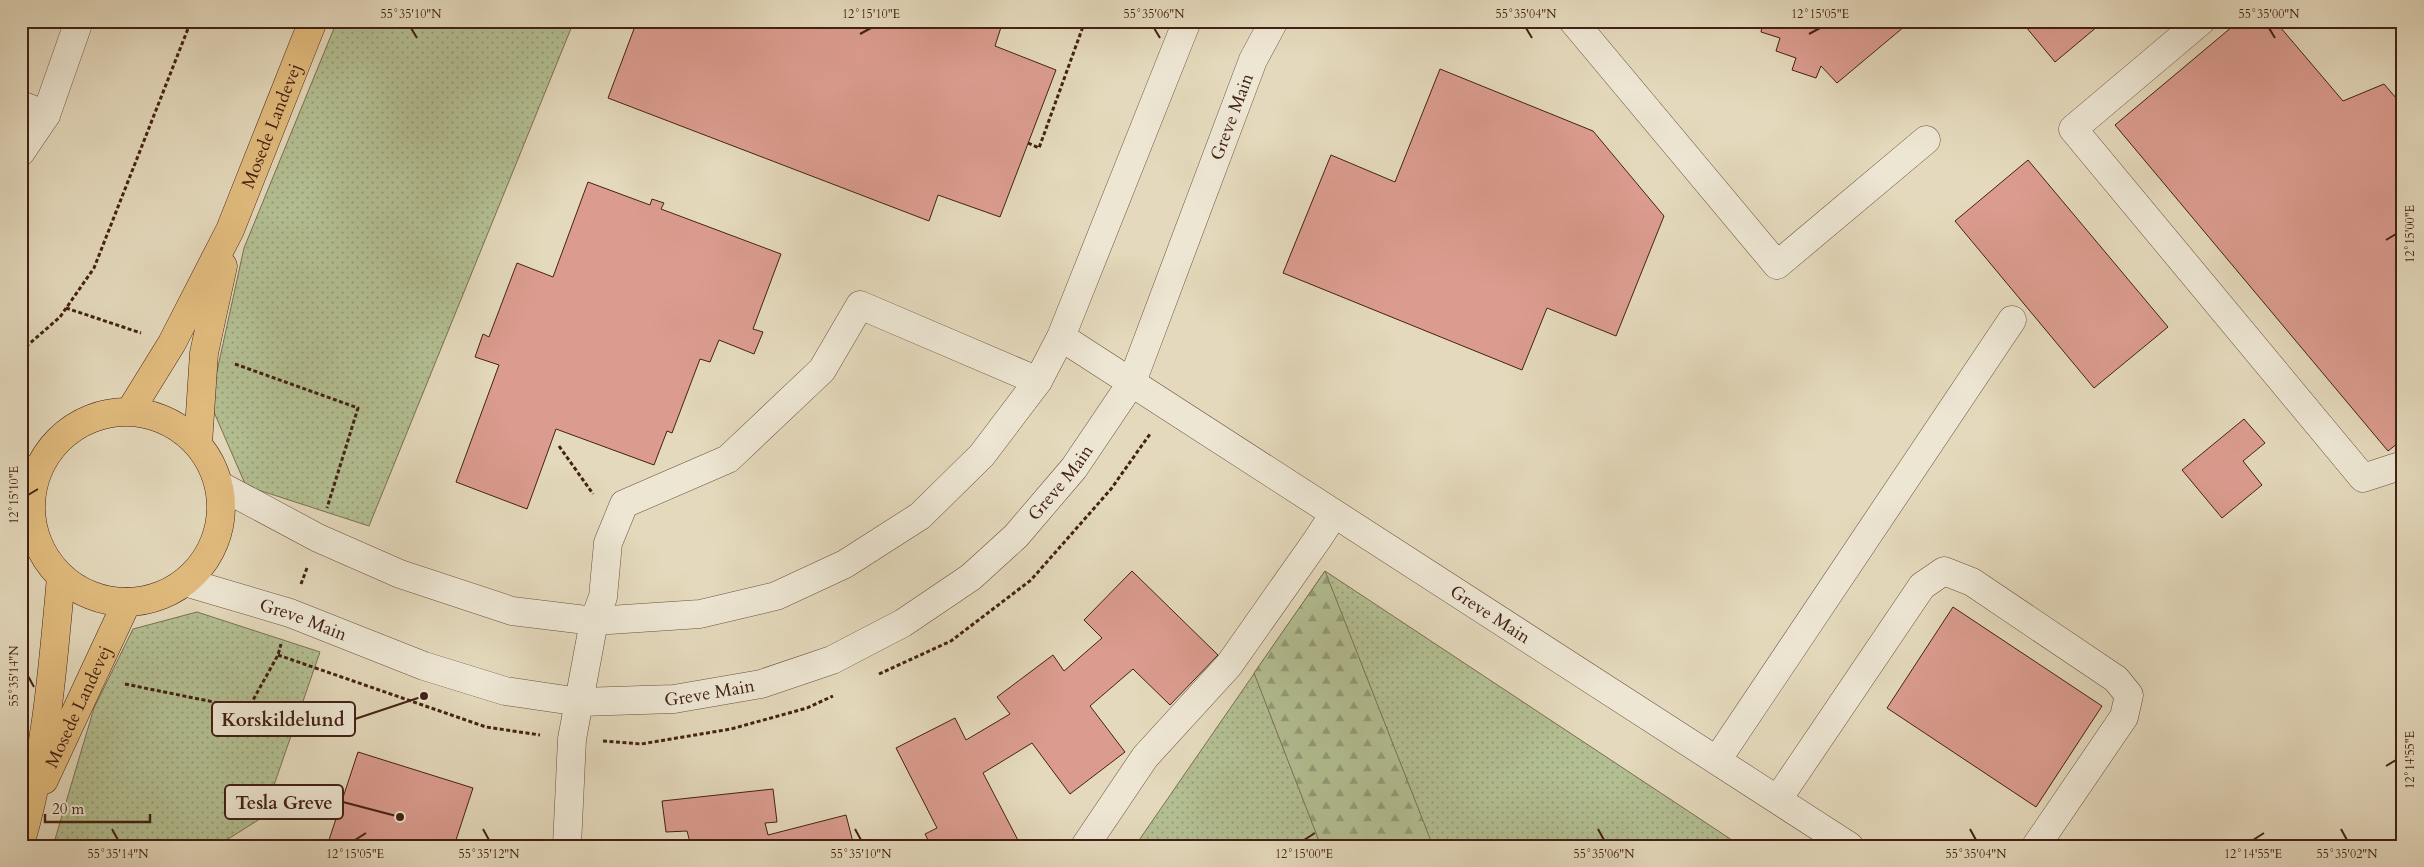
<svg xmlns="http://www.w3.org/2000/svg" width="2424" height="867" font-family="Cardo,serif">
<style>
.grass{fill:url(#grass-dots);stroke:#7b7053}
.forest{fill:url(#forest-firs);stroke:#7b7053}
.building{fill:#db9c8f;stroke:#432114}
.lines{fill:none;stroke-linecap:round;stroke-linejoin:round}
.minor-casing{stroke:#6b4f3e;stroke-width:29}
.major-casing{stroke:#432114;stroke-width:29}
.path{stroke:#432114;stroke-width:3;stroke-dasharray:4 2.5;stroke-linecap:butt}
.minor{stroke:#ede6d3;stroke-width:28}
.major{stroke:#e2bc7e;stroke-width:28}
.ticks{fill:none;stroke:#432114;stroke-width:2}
.labels{text-anchor:middle;dominant-baseline:central;stroke-width:4.5;stroke-linejoin:round;paint-order:stroke}
.street-label{font-size:18px;fill:#432114;stroke:#ede6d3}
.leader{fill:none;stroke:#432114;stroke-width:2}
.callout-dot{fill:#432114;stroke:#ede6d3;stroke-width:2}
.callout{fill:#ede6d3;stroke:#432114;stroke-width:2}
.callout-label{font-size:19px;text-anchor:middle;font-weight:bold;fill:#432114}
.neatline{fill:none;stroke:#432114;stroke-width:2}
.ticks-label{font-size:12px;text-anchor:middle;fill:#432114}
</style>
<defs>
<pattern id="grass-dots" width="8" height="8" patternUnits="userSpaceOnUse" patternTransform="scale(1.25)"><rect width="8" height="8" fill="#b3bf92"/><path d="M2 2h.1M6 6h.1" fill="none" stroke="#939b76" stroke-width="1.8" stroke-linecap="round"/></pattern>
<pattern id="forest-firs" width="22" height="20" patternUnits="userSpaceOnUse" patternTransform="scale(1.25)"><rect width="22" height="20" fill="#b3bf92"/><path d="M5 1l3.5 6h-7zM16 11l3.5 6h-7z" fill="#939b76"/></pattern>
</defs>
<rect width="100%" height="100%" fill="#e4d9bc"/>
<filter id="stains"><feTurbulence type="fractalNoise" baseFrequency=".004" numOctaves="4"/><feColorMatrix values="0 0 0 0 .2 0 0 0 0 .09 0 0 0 0 .02 0 0 0 .5 -.17"/></filter>
<radialGradient id="worn" r=".72"><stop offset=".6" stop-color="#630" stop-opacity="0"/><stop offset="1" stop-color="#630" stop-opacity=".3"/></radialGradient>
<g class="grass">
<polygon points="337,21 574,21 369,526 246,486 210,403 244,248"/>
<polygon points="1325,571 1741,846 1135,846"/>
<polygon points="197,612 320,652 263,817 217,846 53,846 94,708 133,629"/>
</g>
<polygon class="forest" points="1325,571 1433,846 1321,846 1254,673"/>
<g class="building">
<polygon points="637,21 1003,21 995,46 1056,70 1000,217 938,195 929,221 608,98"/>
<polygon points="1763,21 1911,21 1837,83 1821,66 1816,78 1792,70 1796,58 1776,51 1780,38 1761,32"/>
<polygon points="2021,21 2104,21 2055,62"/>
<polygon points="2239,21 2275,21 2343,101 2384,84 2403,106 2403,439 2388,451 2115,125"/>
<polygon points="1440,69 1593,131 1664,216 1616,336 1547,308 1522,370 1283,273 1331,155 1395,182"/>
<polygon points="2028,160 2168,327 2094,388 1955,221"/>
<polygon points="588,182 650,205 652,199 664,203 661,209 781,254 753,329 763,332 754,354 719,340 710,362 700,359 672,433 667,431 654,465 556,429 527,509 456,482 499,365 475,357 483,334 489,337 517,263 553,277"/>
<polygon points="2244,419 2265,443 2243,461 2262,485 2222,518 2182,470"/>
<polygon points="1132,571 1218,655 1170,705 1133,669 1090,706 1125,752 1070,794 1032,743 983,773 1021,846 931,846 925,834 937,828 896,748 955,718 966,740 1010,714 997,697 1053,655 1064,671 1102,638 1084,620"/>
<polygon points="1953,607 2102,706 2036,807 1887,708"/>
<polygon points="358,752 473,788 454,846 327,846"/>
<polygon points="773,789 777,822 765,823 768,835 846,815 854,846 691,846 687,831 666,832 662,801"/>
</g>
<g class="lines">
<defs>
<g id="minor">
<polyline points="1573,21 1777,265 1926,140"/>
<polyline points="2201,21 2073,129 2363,478 2403,465"/>
<polyline points="21,105 46,115"/>
<polyline points="21,152 46,115 79,21"/>
<path id="s1" d="M 1061,337 L 1849,846"/>
<polyline points="21,468 36,474"/>
<polyline points="219,485 318,538 400,574 512,611 594,621 700,614 776,596 845,564 920,516 982,455 1038,381 1061,337 1187,21"/>
<path id="s2" d="M 185,582 L 290,613 L 424,666 L 505,691 L 580,702 L 674,699 L 761,684 L 832,660 L 903,623 L 971,577 L 1016,536 L 1074,468 L 1132,382 L 1253,60 L 1274,21"/>
<polyline points="1717,760 2012,320"/>
<polyline points="1778,799 1922,586 1944,571 1972,582 2116,679 2129,695 2124,717 2036,846"/>
<polyline points="567,846 572,739 594,621 603,597 608,543 624,504 728,459 822,370 860,305 1038,381"/>
<polyline points="1085,846 1145,757 1229,665 1317,540 1334,514"/>
</g>
<g id="major">
<path id="s3" d="M 130,411 L 172,343 L 230,230 L 313,21"/>
<circle cx="126" cy="507" r="95"/>
<polyline points="198,444 204,353 223,266"/>
<path id="s4" d="M 44,780 L 127,602"/>
<path d="M 21,841 C 46,756 53,665 61,577"/>
</g>
</defs>
<use href="#minor" class="minor-casing"/>
<use href="#major" class="major-casing"/>
<g class="path">
<polyline points="1028,143 1039,148 1085,21"/>
<polyline points="66,308 141,333"/>
<polyline points="21,351 60,317 94,268 191,21"/>
<polyline points="235,364 358,408 327,508"/>
<polyline points="559,446 593,494"/>
<polyline points="301,584 307,568"/>
<polyline points="278,655 486,727 540,735"/>
<polyline points="879,674 951,641 1031,580 1111,489 1150,434"/>
<polyline points="125,684 248,709 278,655 281,644"/>
<polyline points="603,741 641,744 731,729 807,708 833,696"/>
</g>
<use href="#minor" class="minor"/>
<use href="#major" class="major"/>
</g>
<path class="ticks" d="M 411,28 L 417,38M 1154,28 L 1160,38M 1526,28 L 1532,38M 2269,28 L 2275,38M 860,34 L 871,28M 1809,34 L 1820,28M 2386,240 L 2396,234M 28,495 L 38,489M 28,676 L 34,687M 2386,766 L 2396,760M 112,829 L 118,840M 483,829 L 489,840M 855,829 L 861,840M 1598,829 L 1604,840M 1970,829 L 1976,840M 2341,829 L 2347,840M 355,840 L 366,833M 1304,840 L 1315,833M 2253,840 L 2264,833"/>
<g class="labels">
<g class="street-label">
<text stroke="none"><textPath href="#s2" startOffset="1371">Greve Main</textPath></text>
<text stroke="none"><textPath href="#s3" startOffset="319">Mosede Landevej</textPath></text>
<text stroke="none"><textPath href="#s2" startOffset="964">Greve Main</textPath></text>
<text stroke="none"><textPath href="#s1" startOffset="511">Greve Main</textPath></text>
<text stroke="none"><textPath href="#s2" startOffset="124">Greve Main</textPath></text>
<text stroke="none"><textPath href="#s2" startOffset="544">Greve Main</textPath></text>
<text stroke="none"><textPath href="#s4" startOffset="81">Mosede Landevej</textPath></text>
</g>
</g>
<path class="leader" d="M424 696L355 719M400 817L343 802"/>
<g class="callout-dot">
<circle cx="424" cy="696" r="5"/>
<circle cx="400" cy="817" r="5"/>
</g>
<g class="callout">
<rect x="212" y="702" width="143" height="34" rx="5"/>
<rect x="225" y="785" width="118" height="34" rx="5"/>
</g>
<g class="callout-label">
<text x="283" y="726">Korskildelund</text>
<text x="284" y="809">Tesla Greve</text>
</g>
<rect width="2424" height="867" fill="none" stroke="#e4d9bc" stroke-width="55"/>
<path d="M45 814v8h105v-8" fill="none" stroke="#432114" stroke-width="2.5"/>
<text x="52" y="814" font-size="15" fill="#432114" stroke="#ede6d3" stroke-width="4" paint-order="stroke">20 m</text>
<rect x="28" y="28" width="2368" height="812" class="neatline"/>
<g class="ticks-label">
<text x="411" y="18">55°35'10"N</text>
<text x="871" y="18">12°15'10"E</text>
<text x="1154" y="18">55°35'06"N</text>
<text x="1526" y="18">55°35'04"N</text>
<text x="1820" y="18">12°15'05"E</text>
<text x="2269" y="18">55°35'00"N</text>
<text transform="translate(2410 234) rotate(-90)" y="4">12°15'00"E</text>
<text transform="translate(14 495) rotate(-90)" y="4">12°15'10"E</text>
<text transform="translate(14 676) rotate(-90)" y="4">55°35'14"N</text>
<text transform="translate(2410 760) rotate(-90)" y="4">12°14'55"E</text>
<text x="118" y="858">55°35'14"N</text>
<text x="355" y="858">12°15'05"E</text>
<text x="489" y="858">55°35'12"N</text>
<text x="861" y="858">55°35'10"N</text>
<text x="1304" y="858">12°15'00"E</text>
<text x="1604" y="858">55°35'06"N</text>
<text x="1976" y="858">55°35'04"N</text>
<text x="2253" y="858">12°14'55"E</text>
<text x="2347" y="858">55°35'02"N</text>
</g>
<rect width="100%" height="100%" filter="url(#stains)"/>
<rect width="100%" height="100%" fill="url(#worn)"/>
</svg>
